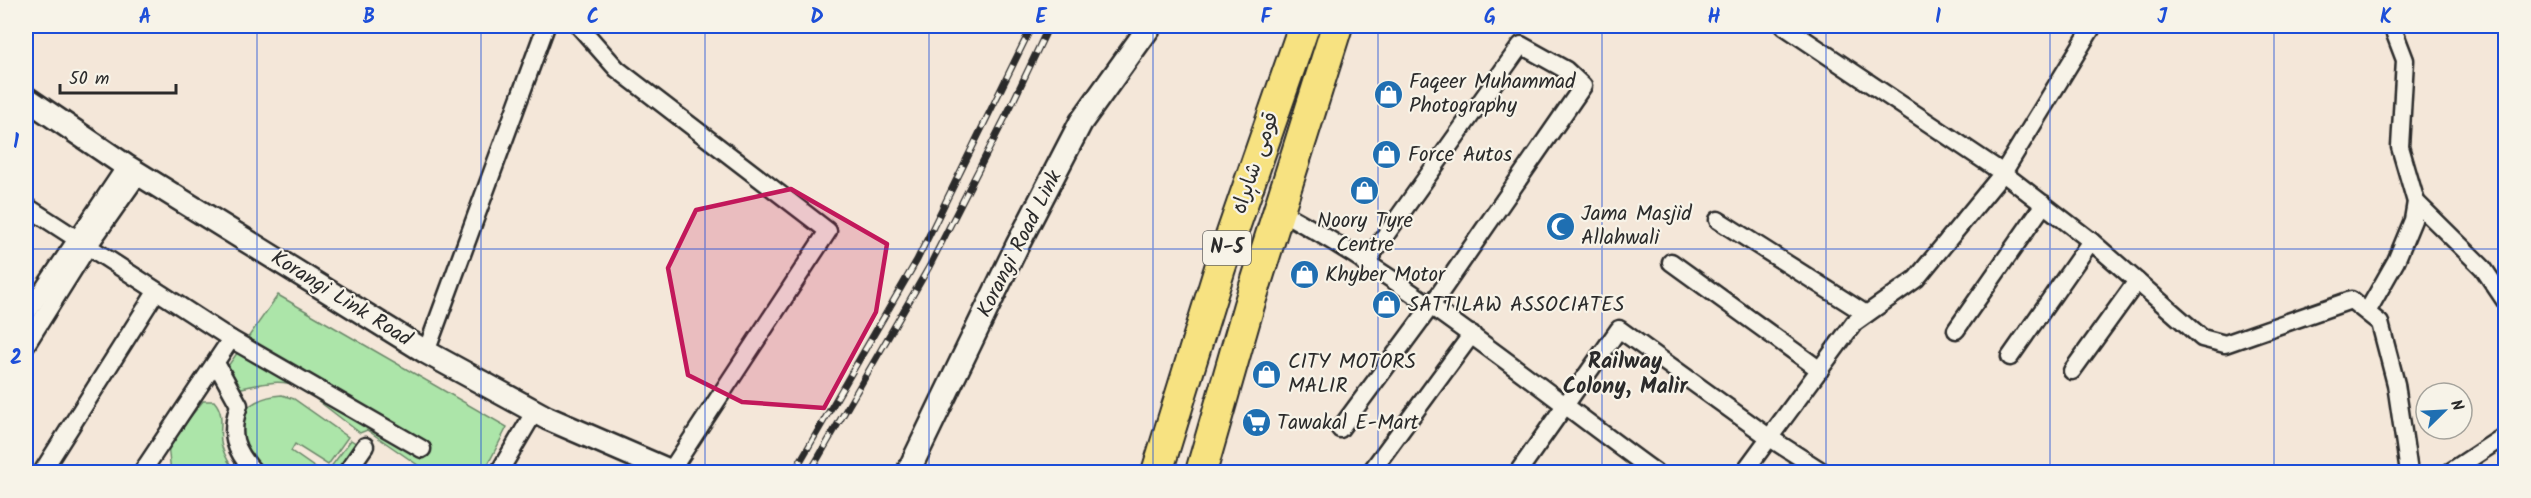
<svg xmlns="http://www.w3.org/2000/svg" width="2531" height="498" font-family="Kalam,'Playpen Sans Arabic',sans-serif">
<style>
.green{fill:#ace5a9;stroke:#6c886a;stroke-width:1.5}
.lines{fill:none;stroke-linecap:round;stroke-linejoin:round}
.street-casing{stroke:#2b2b2b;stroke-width:21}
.secondary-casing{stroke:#2b2b2b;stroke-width:27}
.highway-casing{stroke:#2b2b2b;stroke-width:34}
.street{stroke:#f7f3e8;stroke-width:16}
.secondary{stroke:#f7f3e8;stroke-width:22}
.highway{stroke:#f7e281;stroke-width:30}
.rail-casing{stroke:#2b2b2b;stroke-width:7}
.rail{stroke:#f7f3e8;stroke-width:4.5;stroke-dasharray:14;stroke-linecap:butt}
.marked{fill:#c2185b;fill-opacity:0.2;stroke:#c2185b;stroke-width:4.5;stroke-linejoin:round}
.grid{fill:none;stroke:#1d4ed8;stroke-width:1.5;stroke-opacity:0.55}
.labels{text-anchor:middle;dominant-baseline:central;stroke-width:4.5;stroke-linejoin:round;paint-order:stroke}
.shield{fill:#f7f3e8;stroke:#686764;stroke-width:1.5}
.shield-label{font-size:20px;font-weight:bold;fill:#2b2b2b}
.poi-label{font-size:21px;fill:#2b2b2b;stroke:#f7f3e8;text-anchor:start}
.street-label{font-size:21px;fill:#2b2b2b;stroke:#f7f3e8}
.neighbourhood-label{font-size:22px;font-weight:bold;fill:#2b2b2b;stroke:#f7f3e8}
.neatline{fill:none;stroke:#1d4ed8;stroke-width:2}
.grid-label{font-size:20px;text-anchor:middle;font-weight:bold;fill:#1d4ed8}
</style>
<rect width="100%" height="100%" fill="#f4e7d9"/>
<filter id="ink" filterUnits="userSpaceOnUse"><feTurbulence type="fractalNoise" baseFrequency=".0167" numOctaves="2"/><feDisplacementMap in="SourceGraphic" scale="12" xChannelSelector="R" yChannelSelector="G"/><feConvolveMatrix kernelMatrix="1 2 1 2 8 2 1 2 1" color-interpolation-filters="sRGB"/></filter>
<g filter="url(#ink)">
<g class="green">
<path d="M 278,295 L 507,427 L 484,472 L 428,472 L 367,430 L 360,433 L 299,386 C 272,376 250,389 222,391 L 216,383 Z"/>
<path d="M 282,395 L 294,399 L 348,437 L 328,465 L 295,444 L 291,451 L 321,472 L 264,472 L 247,459 C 245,449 238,432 240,422 C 243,403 266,396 282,395 Z"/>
<path d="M 203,401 L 214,401 C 227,416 217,430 222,447 C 225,456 230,465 236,472 L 171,472 L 168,445 Z"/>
<polygon points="351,440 357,444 336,472 330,468"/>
</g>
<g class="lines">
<defs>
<g id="street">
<polyline points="579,26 617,69 828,231 670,472"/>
<polyline points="2093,26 2003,173 2091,241 2202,338 2225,344 2351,300 2380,323 2396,384 2409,472"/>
<polyline points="2416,202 2483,268 2506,302"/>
<polyline points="26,206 231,339 142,472"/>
<path d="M 1278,210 C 1413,283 1531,382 1655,472"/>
<polyline points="1718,220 1866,314"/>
<polyline points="1671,262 1820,370"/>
<polyline points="2367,312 2396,261 2413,220 2416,202 2400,147 2405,60 2392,26"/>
<polyline points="26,315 126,166"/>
<polyline points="1956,330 2044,204"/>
<polyline points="231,339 422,449"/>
<polyline points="26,345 87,248 139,174"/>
<polyline points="426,352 546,26"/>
<polyline points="2010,357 2091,241"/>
<path d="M 216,363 L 239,405 C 229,435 234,449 254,472"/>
<polyline points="2072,371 2137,281"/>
<polyline points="1340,429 1431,306 1583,86 1566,70 1521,45 1365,264"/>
<polyline points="1372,470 1472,334"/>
<polyline points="42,472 156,292"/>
<polyline points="347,472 365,446"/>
<polyline points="499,472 535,411"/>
<polyline points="1518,472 1619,329 1770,438 1823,472"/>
<polyline points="1744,472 1854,323 1916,279 2003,173 1784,26"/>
<polyline points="2450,472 2506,435"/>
</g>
<g id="secondary">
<polyline points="26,98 126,166 426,352 547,418 672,472"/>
<polyline points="908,472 1017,246 1081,122 1150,26"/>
</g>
<g id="highway">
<polyline points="1157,472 1220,268 1304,26"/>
<polyline points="1201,472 1249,305 1337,26"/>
</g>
</defs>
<use href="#street" class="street-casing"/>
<use href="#secondary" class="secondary-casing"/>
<use href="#highway" class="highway-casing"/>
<use href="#street" class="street"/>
<use href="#secondary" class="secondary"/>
<use href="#highway" class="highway"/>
<defs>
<g id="rail">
<polyline points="794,472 917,260 1032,26"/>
<polyline points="810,472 929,267 1010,108 1049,26"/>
</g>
</defs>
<use href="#rail" class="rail-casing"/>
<use href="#rail" class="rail"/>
</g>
</g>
<path class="marked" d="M 791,189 L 887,244 L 876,312 L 824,408 L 742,402 L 688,375 L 668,268 L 696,210 Z"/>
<path class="grid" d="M 257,26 L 257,472M 481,26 L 481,472M 705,26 L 705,472M 929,26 L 929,472M 1153,26 L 1153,472M 1378,26 L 1378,472M 1602,26 L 1602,472M 1826,26 L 1826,472M 2050,26 L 2050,472M 2274,26 L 2274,472M 26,249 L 2506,249"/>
<defs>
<symbol id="shop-disc" viewBox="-11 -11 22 22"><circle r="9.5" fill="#1f6fb2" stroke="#f7f3e8"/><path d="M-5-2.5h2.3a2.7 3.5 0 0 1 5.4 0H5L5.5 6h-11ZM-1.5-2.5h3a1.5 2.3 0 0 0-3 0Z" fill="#fff"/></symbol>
<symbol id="mosque-disc" viewBox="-11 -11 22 22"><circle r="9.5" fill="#1f6fb2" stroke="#f7f3e8"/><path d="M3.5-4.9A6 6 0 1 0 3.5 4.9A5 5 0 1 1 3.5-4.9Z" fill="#fff"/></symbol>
<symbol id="supermarket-disc" viewBox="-11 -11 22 22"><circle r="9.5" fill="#1f6fb2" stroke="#f7f3e8"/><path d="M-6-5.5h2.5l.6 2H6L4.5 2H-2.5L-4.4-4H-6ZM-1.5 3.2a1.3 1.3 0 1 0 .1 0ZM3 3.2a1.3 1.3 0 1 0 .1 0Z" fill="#fff"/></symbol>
</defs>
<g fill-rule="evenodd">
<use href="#shop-disc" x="1372" y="78" width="33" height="33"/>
<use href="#shop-disc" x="1370" y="138" width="33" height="33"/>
<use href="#shop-disc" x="1348" y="174" width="33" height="33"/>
<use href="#mosque-disc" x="1544" y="210" width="33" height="33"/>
<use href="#shop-disc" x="1288" y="258" width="33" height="33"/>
<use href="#shop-disc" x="1370" y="288" width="33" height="33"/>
<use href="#shop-disc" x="1250" y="358" width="33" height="33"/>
<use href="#supermarket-disc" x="1240" y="406" width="33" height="33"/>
</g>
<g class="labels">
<rect class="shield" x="1203" y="231" width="48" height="34" rx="4.5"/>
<g class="shield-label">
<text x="1227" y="248">N-5</text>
</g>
<g class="poi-label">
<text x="1409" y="82">Faqeer Muhammad<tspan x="1409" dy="24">Photography</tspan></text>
<text x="1408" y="155">Force Autos</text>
<text x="1581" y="214">Jama Masjid<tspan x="1581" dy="24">Allahwali</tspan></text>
<text x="1365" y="221" text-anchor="middle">Noory Tyre<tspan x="1365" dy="24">Centre</tspan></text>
<text x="1325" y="275">Khyber Motor</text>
<text x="1408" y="305">SATTILAW ASSOCIATES</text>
<text x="1288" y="362">CITY MOTORS<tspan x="1288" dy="24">MALIR</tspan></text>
<text x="1277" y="423">Tawakal E-Mart</text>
</g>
<g class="street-label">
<text transform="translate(1256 163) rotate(-71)">قومی شاہراہ</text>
<text transform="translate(1020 244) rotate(-63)">Korangi Road Link</text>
<text transform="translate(341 299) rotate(32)">Korangi Link Road</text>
</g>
<g class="neighbourhood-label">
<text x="1625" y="362">Railway<tspan x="1625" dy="25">Colony, Malir</tspan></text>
</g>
</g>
<rect width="2531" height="498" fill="none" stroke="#f7f3e8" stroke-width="66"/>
<g transform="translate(2444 411) rotate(66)"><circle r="28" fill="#f7f3e8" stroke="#a5a39c" stroke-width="1.5"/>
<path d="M0-4.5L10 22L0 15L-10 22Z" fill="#1f6fb2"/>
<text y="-9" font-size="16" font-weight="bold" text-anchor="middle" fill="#2b2b2b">N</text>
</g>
<path d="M60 84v9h116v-9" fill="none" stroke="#2b2b2b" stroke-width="3"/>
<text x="69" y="84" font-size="18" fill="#2b2b2b" stroke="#f7f3e8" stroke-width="4.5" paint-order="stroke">50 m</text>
<rect x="33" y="33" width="2465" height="432" class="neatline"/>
<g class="grid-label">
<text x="145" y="23">A</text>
<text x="369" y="23">B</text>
<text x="593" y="23">C</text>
<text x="817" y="23">D</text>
<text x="1041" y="23">E</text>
<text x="1266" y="23">F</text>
<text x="1490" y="23">G</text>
<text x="1714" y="23">H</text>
<text x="1938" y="23">I</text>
<text x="2162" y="23">J</text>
<text x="2386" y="23">K</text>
<text x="16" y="148">1</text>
<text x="16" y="364">2</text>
</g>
</svg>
